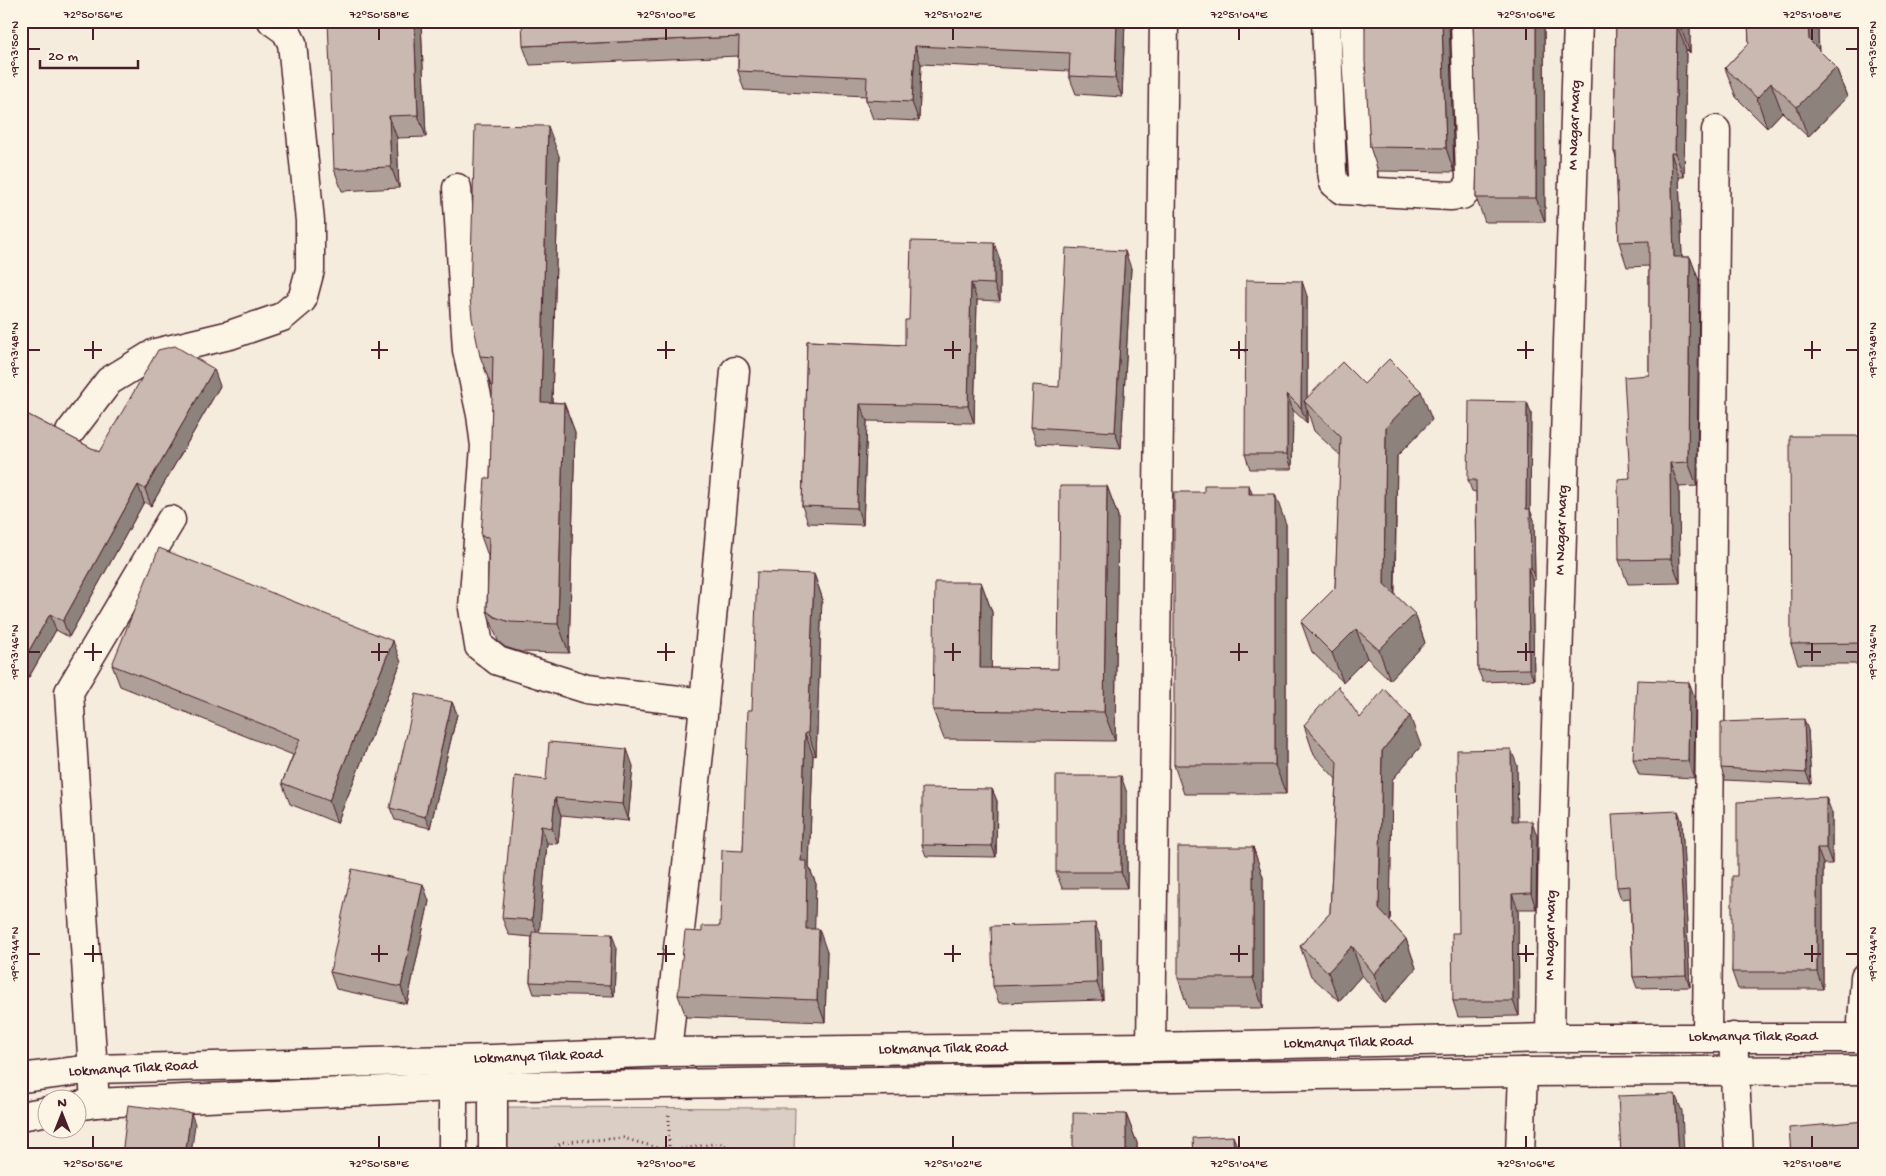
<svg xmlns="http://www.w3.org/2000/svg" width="1886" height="1176" font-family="'Gochi Hand',sans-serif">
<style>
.green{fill:#dbcec4;stroke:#927678}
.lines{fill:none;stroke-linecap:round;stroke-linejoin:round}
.minor-casing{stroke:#4a1f2b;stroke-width:31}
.major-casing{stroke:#4a1f2b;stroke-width:31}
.path{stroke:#4a1f2b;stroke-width:3;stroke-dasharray:1 4;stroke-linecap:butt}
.minor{stroke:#fcf5e5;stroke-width:28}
.major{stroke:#fcf5e5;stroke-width:28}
.wall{fill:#ae9f98;stroke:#4a1f2b}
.shaded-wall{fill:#8d827c;stroke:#4a1f2b}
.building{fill:#cab9b1;stroke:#4a1f2b}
.ticks{fill:none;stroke:#4a1f2b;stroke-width:2}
.labels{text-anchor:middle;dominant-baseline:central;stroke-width:5;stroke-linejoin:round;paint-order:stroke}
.street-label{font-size:15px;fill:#4a1f2b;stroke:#fcf5e5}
.neatline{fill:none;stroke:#4a1f2b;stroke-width:2}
.ticks-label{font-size:12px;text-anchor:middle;fill:#4a1f2b}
</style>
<rect width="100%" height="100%" fill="#f5ecde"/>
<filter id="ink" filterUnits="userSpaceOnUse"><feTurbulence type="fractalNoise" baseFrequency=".02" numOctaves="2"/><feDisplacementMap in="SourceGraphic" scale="10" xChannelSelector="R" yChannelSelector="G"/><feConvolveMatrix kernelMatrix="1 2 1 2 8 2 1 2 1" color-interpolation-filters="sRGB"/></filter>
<g filter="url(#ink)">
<polygon class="green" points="502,1107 795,1108 794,1155 502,1155"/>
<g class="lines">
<defs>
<g id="minor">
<polyline points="1326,21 1332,172 1334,183 1342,190 1450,196 1462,195 1469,189 1470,176 1465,21"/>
<polyline points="1354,21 1364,192"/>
<polyline points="457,188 467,350 481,415 485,446 473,608 479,646 498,661 587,689 704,703"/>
<polyline points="70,432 109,381 155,353 230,335 282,317 302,300 310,270 310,221 292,43 286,31 272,21"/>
<polyline points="1707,1037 1716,130"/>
<polyline points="1733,1037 1739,1155"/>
<polyline points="1550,1038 1553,824 1578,21"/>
<polyline points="1861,1038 1865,977"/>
<polyline points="1151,1047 1164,21"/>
<polyline points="667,1052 703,715 735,371"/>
<polyline points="493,1063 493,1155"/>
<polyline points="95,1103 69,692 171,520"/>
<polyline points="453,1155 453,1064"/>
<polyline points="1520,1155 1523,1072"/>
</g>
<g id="major">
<polyline points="21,1078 93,1069 493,1059 667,1052 1151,1047 1550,1038 1865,1038"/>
<polyline points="78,1106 95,1103 453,1087 1523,1072 1865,1070"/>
<polyline points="21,1116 48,1111"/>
</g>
</defs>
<use href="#minor" class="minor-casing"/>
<use href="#major" class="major-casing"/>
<g class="path">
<polyline points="669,1151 669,1115"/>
<polyline points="548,1155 562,1142 623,1138 669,1151 719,1143 745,1155"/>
</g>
<use href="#minor" class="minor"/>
<use href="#major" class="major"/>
</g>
<g class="wall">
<polygon points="421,21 426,137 397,138 399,188 342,191 334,169"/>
<polygon points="1125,21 1122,97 1076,94 1069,76 1069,71 921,64 919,121 873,119 866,100 866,96 744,90 738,71 738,56 530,65 523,46"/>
<polygon points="1365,21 1449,21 1454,172 1378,171 1370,147"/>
<polygon points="1473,21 1544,21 1545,222 1485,222 1476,198 1477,152"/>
<polygon points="1616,21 1690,21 1690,53 1686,49 1684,177 1679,177 1682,257 1690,257 1699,281 1697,486 1679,487 1680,583 1628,584 1619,560 1630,478 1649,375 1649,266 1627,267 1619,242 1616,158 1614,152"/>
<polygon points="1748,21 1815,21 1818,29 1819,50 1836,67 1847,97 1808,137 1782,112 1767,128 1736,97 1725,68 1749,43"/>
<polygon points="559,156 552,402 564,403 575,432 569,653 521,652 505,647 498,641 487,611 488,556 481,536 490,478 493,386 491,386 480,356"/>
<polygon points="1000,260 1000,301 977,300 974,423 867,421 863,525 808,523 802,506 807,341 905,345 909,320"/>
<polygon points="1131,268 1121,449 1037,444 1031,427 1059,387"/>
<polygon points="1307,296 1307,398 1364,384 1432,420 1397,456 1395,595 1415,614 1425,643 1390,680 1367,658 1343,682 1312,652 1301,622 1335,588 1341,456 1314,431 1307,409 1307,423 1293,410 1292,469 1250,469 1245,454"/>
<polygon points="220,386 151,506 144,502 69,637 56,630 29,677 21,679 21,411 99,452"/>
<polygon points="1527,402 1531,413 1530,510 1534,520 1535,580 1532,580 1534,680 1483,682 1478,670 1476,492 1472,491 1468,480"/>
<polygon points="1865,436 1865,664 1798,664 1791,644"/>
<polygon points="1107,486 1118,516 1115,741 944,739 933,710 981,582 992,612 991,668 1058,669"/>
<polygon points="1286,524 1286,794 1184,794 1174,765"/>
<polygon points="814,574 822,597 816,756 813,755 809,867 816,884 814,929 827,952 825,1022 686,1017 678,995 702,932 720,926 743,851 752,710"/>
<polygon points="401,662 337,823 290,804 282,783 293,755 120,686 112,665"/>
<polygon points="1689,682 1695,699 1694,778 1639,775 1633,759"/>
<polygon points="452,702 457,714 430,828 395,820 390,808"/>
<polygon points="1360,718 1421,746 1392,780 1390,921 1406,939 1416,968 1385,1004 1362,975 1339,1001 1311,976 1300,946 1330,913 1336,779 1314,755 1304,725"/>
<polygon points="1808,730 1811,784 1725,780 1721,768"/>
<polygon points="1517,765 1517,821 1537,836 1536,909 1518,909 1519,1016 1458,1017 1453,1001 1459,933"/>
<polygon points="633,766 628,821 561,815 558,844 547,843 539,932 616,946 614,996 534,994 530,982 532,937 509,935 502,918 546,780"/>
<polygon points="992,789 997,801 996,857 926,856 922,845"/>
<polygon points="1127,793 1127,888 1062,888 1056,872"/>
<polygon points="1678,811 1682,822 1690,987 1637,988 1633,977 1630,898 1621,899 1617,887"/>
<polygon points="1832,813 1832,864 1823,864 1823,989 1738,989 1732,972 1737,876"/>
<polygon points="1253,847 1263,877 1263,1008 1188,1008 1178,978"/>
<polygon points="429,901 407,1004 336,989 330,972"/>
<polygon points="1101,940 1103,1000 999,1003 993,986"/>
<polygon points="1126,1114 1137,1143 1137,1155 1074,1155 1073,1149"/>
</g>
<g class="shaded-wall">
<polygon points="414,21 421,21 426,137 418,115"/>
<polygon points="1117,21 1125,21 1122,97 1115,78"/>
<polygon points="1442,21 1449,21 1454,172 1446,148"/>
<polygon points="1536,21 1544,21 1545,222 1536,198"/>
<polygon points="1681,21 1690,21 1690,53 1681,29"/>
<polygon points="1808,21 1815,21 1818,29 1819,70 1809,40"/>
<polygon points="1677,25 1686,49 1684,177 1675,153"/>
<polygon points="915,46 921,64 919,121 912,102"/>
<polygon points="1836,67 1847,97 1808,137 1797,107"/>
<polygon points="1771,83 1782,112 1767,128 1757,98"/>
<polygon points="389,116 397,138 399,188 391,167"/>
<polygon points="548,126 559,156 551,432 541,402"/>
<polygon points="1671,153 1679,177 1683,281 1674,257"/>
<polygon points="994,243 1000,260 1000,301 994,284"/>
<polygon points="1125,251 1131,268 1121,449 1115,432"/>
<polygon points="1690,257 1699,281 1697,486 1688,462"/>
<polygon points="1302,281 1307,296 1307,404 1304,401 1307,409 1307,423 1301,408"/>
<polygon points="971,283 977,300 974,423 968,406"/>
<polygon points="214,369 220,386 151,506 145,489"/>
<polygon points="1421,391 1432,420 1397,456 1394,614 1384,584 1386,427"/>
<polygon points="1287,394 1293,410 1292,469 1287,454"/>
<polygon points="1527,402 1531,413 1530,510 1534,520 1535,580 1531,568 1526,509"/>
<polygon points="564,403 575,432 569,653 558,624"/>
<polygon points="860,404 867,421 863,525 857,508"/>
<polygon points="1670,463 1679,487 1680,583 1671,559"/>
<polygon points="138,485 144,502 69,637 63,621"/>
<polygon points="1249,485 1260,515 1249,494"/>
<polygon points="1107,486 1118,516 1115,741 1104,712"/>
<polygon points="1275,494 1286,524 1286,794 1275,765"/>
<polygon points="1528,568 1532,580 1534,680 1529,669"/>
<polygon points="814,574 822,597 816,756 808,733"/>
<polygon points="981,582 992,612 991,698 980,668"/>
<polygon points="50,614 56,630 29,677 23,661"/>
<polygon points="1415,614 1425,643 1390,680 1379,650"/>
<polygon points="1356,629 1367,658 1343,682 1332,653"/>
<polygon points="393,641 401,662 337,823 329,801"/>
<polygon points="1689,682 1695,699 1694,778 1688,761"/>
<polygon points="452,702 457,714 430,828 425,817"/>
<polygon points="1410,716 1421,746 1392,780 1390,938 1379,909 1382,751"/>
<polygon points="1804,719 1808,730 1811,784 1806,773"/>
<polygon points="805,733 813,755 809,867 816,884 814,951 806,929 801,861"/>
<polygon points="627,749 633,766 628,821 622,804"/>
<polygon points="1511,749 1517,765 1518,836 1512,821"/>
<polygon points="1121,776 1127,793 1127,888 1121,872"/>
<polygon points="992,789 997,801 996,857 992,846"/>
<polygon points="1826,797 1832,813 1832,864 1826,848"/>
<polygon points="555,798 561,815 558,844 552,828"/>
<polygon points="1678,811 1682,822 1690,987 1686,975"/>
<polygon points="1532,821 1537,836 1536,909 1531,893"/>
<polygon points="541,826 547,843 539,937 532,920"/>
<polygon points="1253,847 1263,877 1263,1008 1253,978"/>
<polygon points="1817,848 1823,864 1823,989 1817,972"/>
<polygon points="423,884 429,901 407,1004 401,987"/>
<polygon points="1512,894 1518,909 1519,1016 1513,1001"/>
<polygon points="1095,923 1101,940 1103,1000 1097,983"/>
<polygon points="819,929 827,952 825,1022 817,1000"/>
<polygon points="612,934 616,946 614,996 610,985"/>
<polygon points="1406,939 1416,968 1385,1004 1374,974"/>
<polygon points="1352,946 1362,975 1339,1001 1328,972"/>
<polygon points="1675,1094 1682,1111 1684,1155 1679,1155"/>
<polygon points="191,1113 195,1124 191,1155 185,1155"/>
<polygon points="1126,1114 1137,1143 1137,1155 1126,1155"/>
<polygon points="1233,1136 1240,1153 1240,1155 1234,1155"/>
</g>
<g class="building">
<polygon points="328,21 414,21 418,115 389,116 391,167 334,169"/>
<polygon points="522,21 1117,21 1115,78 1069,76 1070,53 915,46 912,102 866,100 867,77 738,71 739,37 523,46"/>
<polygon points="1365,21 1442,21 1446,148 1370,147 1365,61"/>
<polygon points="1473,21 1536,21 1536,198 1476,198 1477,152"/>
<polygon points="1616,21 1681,21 1681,29 1677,25 1675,153 1671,153 1674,257 1690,257 1688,462 1670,463 1671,559 1619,560 1618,479 1630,478 1624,377 1649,375 1649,241 1619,242 1616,152 1614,152"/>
<polygon points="1748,21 1808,21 1809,40 1836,67 1797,107 1771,83 1757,98 1725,68 1749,43"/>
<polygon points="475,125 548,126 541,402 564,403 558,624 510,622 495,617 487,611 489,537 481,536 485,478 490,478 493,357 480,356 472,318 470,297"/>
<polygon points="911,241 994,243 994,284 971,283 968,406 860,404 857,508 802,506 807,341 905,345 905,320 909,320"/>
<polygon points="1066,248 1125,251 1115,432 1031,427 1033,385 1059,387"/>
<polygon points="1246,280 1302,281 1301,408 1287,394 1287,454 1245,454"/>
<polygon points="175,346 214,369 145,489 138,485 63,621 50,614 23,661 21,661 21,411 99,452 158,350"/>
<polygon points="1389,359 1421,391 1386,427 1384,584 1415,614 1379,650 1356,629 1332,653 1301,622 1335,588 1341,437 1304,401 1342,362 1364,384"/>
<polygon points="1469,401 1527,402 1526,509 1530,509 1531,568 1528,568 1529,669 1478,670 1476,480 1468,480"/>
<polygon points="1790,436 1865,436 1865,643 1791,644"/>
<polygon points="1204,485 1249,485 1249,494 1275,494 1275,765 1174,765 1174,492 1204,492"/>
<polygon points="1060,486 1107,486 1104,712 933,710 935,582 981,582 980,668 1058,669"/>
<polygon points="159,548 393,641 329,801 282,783 300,739 112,665"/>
<polygon points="757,572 814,574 808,733 805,733 801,861 807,861 806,929 819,929 817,1000 678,995 685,931 702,932 702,926 720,926 722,850 743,851 748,710 752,710"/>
<polygon points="1637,680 1689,682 1688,761 1633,759"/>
<polygon points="1338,686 1360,718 1384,689 1410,716 1382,751 1379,909 1406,939 1374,974 1352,946 1328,972 1300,946 1330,913 1337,762 1304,725"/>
<polygon points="416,694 452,702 425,817 390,808"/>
<polygon points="1804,719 1806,773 1721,768 1721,722"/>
<polygon points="549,742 627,749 622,804 555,798 552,828 541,826 532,920 502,918 515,776 546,780"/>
<polygon points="1511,749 1512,821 1532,821 1531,893 1512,894 1513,1001 1453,1001 1452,933 1459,933 1457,750"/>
<rect x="1056" y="776" width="65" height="96"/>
<polygon points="922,788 992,789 992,846 922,845"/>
<polygon points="1826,797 1826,848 1817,848 1817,972 1732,972 1732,876 1737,876 1737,802"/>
<polygon points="1678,811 1686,975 1633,977 1630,886 1617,887 1612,814"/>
<rect x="1178" y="847" width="75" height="131"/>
<polygon points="352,869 423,884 401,987 330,972"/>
<polygon points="1095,923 1097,983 993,986 991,926"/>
<polygon points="532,932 612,934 610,985 530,982"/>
<polygon points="1675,1094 1679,1155 1621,1155 1618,1096"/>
<polygon points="128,1105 191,1113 185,1155 122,1155"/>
<polygon points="1073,1113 1126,1114 1126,1155 1088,1155 1088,1149 1073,1149"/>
<polygon points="1865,1121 1865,1155 1791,1155 1789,1128"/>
<polygon points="1233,1136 1234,1155 1194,1155 1193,1138"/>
</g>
</g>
<path class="ticks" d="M 93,28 L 93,40M 379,28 L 379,40M 666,28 L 666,40M 953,28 L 953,40M 1239,28 L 1239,40M 1526,28 L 1526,40M 1812,28 L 1812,40M 28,49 L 40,49M 1846,49 L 1858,49M 93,341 L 93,359M 379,341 L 379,359M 666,341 L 666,359M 953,341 L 953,359M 1239,341 L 1239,359M 1526,341 L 1526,359M 1812,341 L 1812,359M 28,350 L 40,350M 84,350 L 102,350M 371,350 L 388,350M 657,350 L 675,350M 944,350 L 961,350M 1230,350 L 1248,350M 1517,350 L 1534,350M 1804,350 L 1821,350M 1846,350 L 1858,350M 93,643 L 93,661M 379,643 L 379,661M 666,643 L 666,661M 953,643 L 953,661M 1239,643 L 1239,661M 1526,643 L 1526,661M 1812,643 L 1812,661M 28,652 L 40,652M 84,652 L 102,652M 371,652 L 388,652M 657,652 L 675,652M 944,652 L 961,652M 1230,652 L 1248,652M 1517,652 L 1534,652M 1804,652 L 1821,652M 1846,652 L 1858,652M 93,945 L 93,962M 379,945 L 379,962M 666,945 L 666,962M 953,945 L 953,962M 1239,945 L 1239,962M 1526,945 L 1526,962M 1812,945 L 1812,962M 28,954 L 40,954M 84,954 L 102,954M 371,954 L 388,954M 657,954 L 675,954M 944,954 L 961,954M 1230,954 L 1248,954M 1517,954 L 1534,954M 1804,954 L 1821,954M 1846,954 L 1858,954M 93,1136 L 93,1148M 379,1136 L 379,1148M 666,1136 L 666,1148M 953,1136 L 953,1148M 1239,1136 L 1239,1148M 1526,1136 L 1526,1148M 1812,1136 L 1812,1148"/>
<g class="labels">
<g class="street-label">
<text transform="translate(1575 125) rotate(-88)">M Nagar Marg</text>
<text transform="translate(1562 530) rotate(-88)">M Nagar Marg</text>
<text transform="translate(1551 935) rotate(-89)">M Nagar Marg</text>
<text x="1753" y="1037">Lokmanya Tilak Road</text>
<text transform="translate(1348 1043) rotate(-1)">Lokmanya Tilak Road</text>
<text transform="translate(943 1049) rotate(-1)">Lokmanya Tilak Road</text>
<text transform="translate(538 1057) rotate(-2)">Lokmanya Tilak Road</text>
<text transform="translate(133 1069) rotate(-3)">Lokmanya Tilak Road</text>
</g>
</g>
<rect width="1886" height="1176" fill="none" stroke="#fcf5e5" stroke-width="55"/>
<g transform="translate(62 1114)"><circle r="24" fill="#fcf5e5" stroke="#b59f9b"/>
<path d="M0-4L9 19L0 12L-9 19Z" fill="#4a1f2b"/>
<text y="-8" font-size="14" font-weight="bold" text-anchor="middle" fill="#4a1f2b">N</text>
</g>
<path d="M40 60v8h98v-8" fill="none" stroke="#4a1f2b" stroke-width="2.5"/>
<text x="48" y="60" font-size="15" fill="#4a1f2b" stroke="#fcf5e5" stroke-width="4" paint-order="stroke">20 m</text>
<rect x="28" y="28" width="1830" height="1120" class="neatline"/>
<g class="ticks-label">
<text x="93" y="18">72°50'56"E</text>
<text x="379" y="18">72°50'58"E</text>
<text x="666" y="18">72°51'00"E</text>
<text x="953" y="18">72°51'02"E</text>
<text x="1239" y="18">72°51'04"E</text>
<text x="1526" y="18">72°51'06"E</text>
<text x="1812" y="18">72°51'08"E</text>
<text transform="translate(14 49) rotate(-90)" y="4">19°13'50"N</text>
<text transform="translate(1872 49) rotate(-90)" y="4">19°13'50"N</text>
<text transform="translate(14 350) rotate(-90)" y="4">19°13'48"N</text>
<text transform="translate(1872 350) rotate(-90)" y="4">19°13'48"N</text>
<text transform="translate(14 652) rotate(-90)" y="4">19°13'46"N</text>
<text transform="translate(1872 652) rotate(-90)" y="4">19°13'46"N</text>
<text transform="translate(14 954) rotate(-90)" y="4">19°13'44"N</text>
<text transform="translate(1872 954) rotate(-90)" y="4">19°13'44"N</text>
<text x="93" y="1167">72°50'56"E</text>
<text x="379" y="1167">72°50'58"E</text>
<text x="666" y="1167">72°51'00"E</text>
<text x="953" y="1167">72°51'02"E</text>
<text x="1239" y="1167">72°51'04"E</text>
<text x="1526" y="1167">72°51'06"E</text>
<text x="1812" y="1167">72°51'08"E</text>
</g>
</svg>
